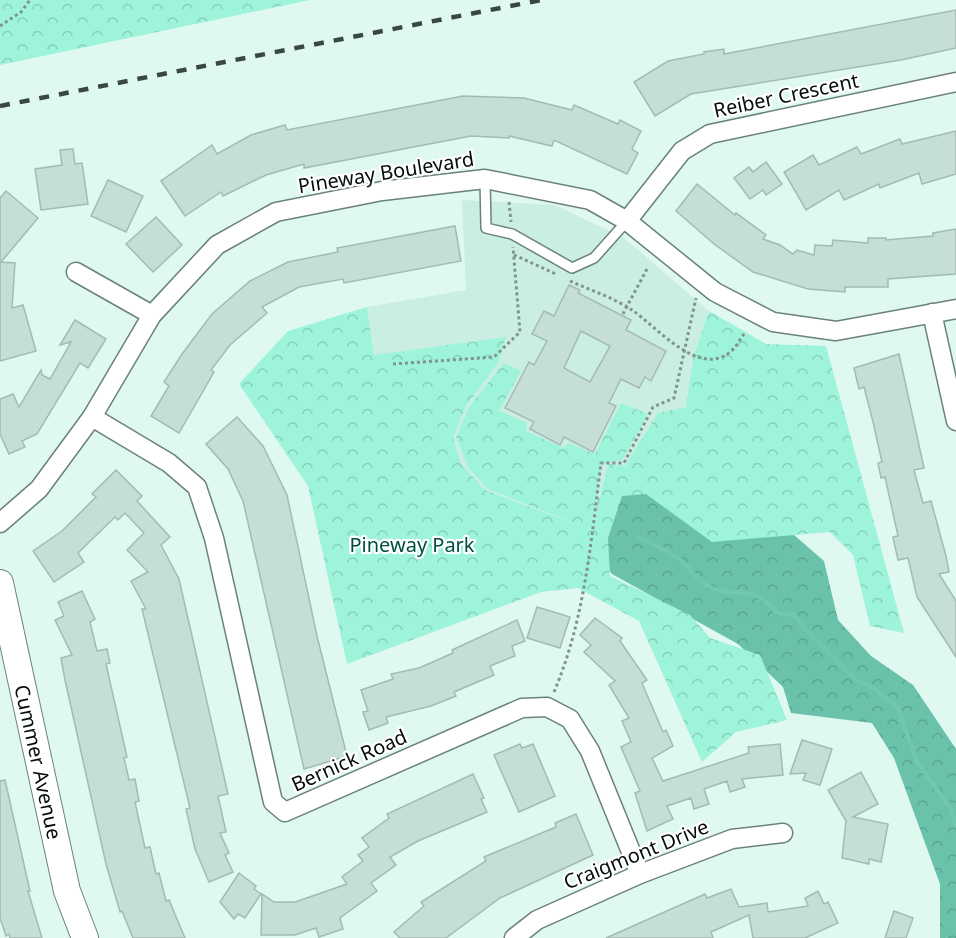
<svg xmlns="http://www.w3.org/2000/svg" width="956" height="938" font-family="'Noto Sans',sans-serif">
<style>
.built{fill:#cbeee2}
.forest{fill:url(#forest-crowns)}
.park{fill:url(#park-crowns)}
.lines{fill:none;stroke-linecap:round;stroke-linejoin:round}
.stream{stroke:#70c8af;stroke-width:4.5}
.building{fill:#c5ded6;stroke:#a3bbb3;stroke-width:1.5;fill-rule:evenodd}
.lane-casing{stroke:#6b827b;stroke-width:12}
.street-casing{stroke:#6b827b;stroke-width:21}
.secondary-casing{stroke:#6b827b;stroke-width:28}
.path{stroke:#81938d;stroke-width:3;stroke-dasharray:3 3;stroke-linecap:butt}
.lane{stroke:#fff;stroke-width:9}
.street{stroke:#fff;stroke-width:18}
.secondary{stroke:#fff;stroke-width:26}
.rail{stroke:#3b4744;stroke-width:4.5;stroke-dasharray:10 10;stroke-linecap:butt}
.labels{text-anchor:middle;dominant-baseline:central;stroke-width:4.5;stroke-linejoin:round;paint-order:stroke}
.street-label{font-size:20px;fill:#050d0b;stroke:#fff}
.park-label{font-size:20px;fill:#005040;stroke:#fff}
</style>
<defs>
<pattern id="forest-crowns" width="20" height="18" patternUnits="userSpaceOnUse" patternTransform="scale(1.5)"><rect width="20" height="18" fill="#69c2a9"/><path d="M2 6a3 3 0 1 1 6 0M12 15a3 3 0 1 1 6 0" fill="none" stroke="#5aa690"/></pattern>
<pattern id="park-crowns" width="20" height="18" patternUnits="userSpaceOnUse" patternTransform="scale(1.5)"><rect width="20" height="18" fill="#9df4da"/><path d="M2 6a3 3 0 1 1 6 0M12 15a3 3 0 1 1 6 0" fill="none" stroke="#86d0ba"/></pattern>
</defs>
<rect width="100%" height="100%" fill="#dff8f0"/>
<polygon class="built" points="462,200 555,205 624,238 709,311 693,358 686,407 658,413 625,467 608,464 592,530 485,490 461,464 452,437 466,406 498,363 374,355 367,307 466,290"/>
<polygon class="forest" points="640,473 794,535 824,561 838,620 871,656 913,685 956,749 956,938 940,938 940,884 894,758 872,723 791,713 783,687 738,644 612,574 595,548 598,499"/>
<g class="park">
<polygon points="0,0 310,0 0,65"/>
<polygon points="367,307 374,355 506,337 498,363 466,406 453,437 461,464 485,490 592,530 488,489 468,467 456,437 469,407 504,363 521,371 499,411 527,423 526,431 564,448 568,443 595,454 621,403 648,414 622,460 602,464 593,525 608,464 625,466 658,413 686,407 693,358 709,311 766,344 826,346 904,633 870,626 853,555 830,532 712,542 646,494 622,496 608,538 610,576 690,615 710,638 760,655 787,720 736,732 702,762 639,621 578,588 541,592 347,664 308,486 239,384 288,331"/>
</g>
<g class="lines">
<path class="stream" d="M 637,537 C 653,544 669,551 683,562 C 692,569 694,579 706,585 C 738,601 749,580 777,613 L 794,614 L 804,628 L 857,681 L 872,687 L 897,706 L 917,762 L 951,809 L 956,825"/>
</g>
<g class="building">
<polygon points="956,10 956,48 901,60 691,94 655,116 634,82 668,61 704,54 704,52 724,49 724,54"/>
<polygon points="463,96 524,98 572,110 574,105 618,124 620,120 641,131 632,149 638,153 627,174 554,140 552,146 509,136 509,138 471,136 304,168 304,164 266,175 223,196 221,192 185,216 161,181 212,145 217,154 251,135 285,125 287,130"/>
<polygon points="956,131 956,174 922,184 919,173 880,188 879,184 844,200 839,190 806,210 784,172 813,155 819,165 857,147 861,154 900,139 902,144"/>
<polygon points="73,149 75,164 82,163 88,204 41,210 35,169 62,165 60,150"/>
<polygon points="766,162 782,184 766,195 763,190 750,199 734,178 749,167 753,172"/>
<polygon points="108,180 143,196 126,232 91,216"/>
<polygon points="697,184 735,215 736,213 766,235 763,239 780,245 793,254 797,250 814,255 815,245 832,246 833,240 868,243 868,238 886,238 886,240 933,236 933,233 956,229 956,274 888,279 888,287 845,287 845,292 808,289 753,272 714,244 676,211"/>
<polygon points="6,191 38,218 1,262 15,263 12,308 23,305 36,351 0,361 0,198"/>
<polygon points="156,217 182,245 153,272 126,244"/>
<polygon points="455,226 461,261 344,283 343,279 299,287 262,307 267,313 230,345 211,370 214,372 179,433 151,416 169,386 164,382 182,354 212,314 250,281 288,262 338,252 337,248"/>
<path d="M 569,285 L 580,290 L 578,293 L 631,320 L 626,330 L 666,351 L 651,381 L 645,377 L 639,388 L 621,379 L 609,403 L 616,406 L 593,452 L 564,437 L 560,445 L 530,429 L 534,422 L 505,408 L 529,362 L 534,365 L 547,341 L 532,334 L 544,311 L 554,316 ZM 581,331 L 610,346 L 590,382 L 564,368 Z"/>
<polygon points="75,320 106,339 88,368 80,363 37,434 22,441 25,447 9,454 0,434 0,399 13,394 19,407 41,370 42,375 50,379 71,342 60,345"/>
<polygon points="899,354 924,468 914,470 923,503 931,501 946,556 949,572 939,574 956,601 956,657 917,597 908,558 898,560 893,537 898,536 885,477 881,478 878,463 882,462 873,422 864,387 859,389 854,368"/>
<polygon points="237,417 263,446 287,495 317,636 347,756 304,769 243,501 228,469 206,444"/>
<polygon points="116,470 142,496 137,501 170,537 161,545 179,579 228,794 218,796 226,832 220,833 229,853 225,855 233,872 209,882 195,849 186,809 190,808 142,609 146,609 131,581 148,572 127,550 144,533 125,513 118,520 115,517 78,553 84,562 54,582 33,551 62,531 96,497 92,494"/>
<polygon points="82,591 95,619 90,622 97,651 107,649 110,663 106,664 127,757 124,758 129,780 135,779 139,801 135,802 145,848 150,847 156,874 159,873 166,901 169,900 185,938 133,938 122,911 120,912 106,864 65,680 61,658 72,655 55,620 64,616 58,602"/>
<polygon points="537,607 570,617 560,648 527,638"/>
<polygon points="595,618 622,638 620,641 647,680 642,683 663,732 666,730 673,746 652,758 663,781 749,753 748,747 780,744 783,775 742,779 745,787 730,792 727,781 704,789 709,804 694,809 691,798 667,806 673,819 647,831 635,793 640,791 621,747 631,742 622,721 629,718 609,685 615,681 584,652 591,645 580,635"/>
<polygon points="517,620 525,641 512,646 515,656 490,666 494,675 454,692 456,696 431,706 386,717 388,723 369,730 363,712 368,711 361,690 393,679 391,674 419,668 453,653 452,650"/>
<polygon points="802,740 832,749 820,785 803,780 806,773 790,774"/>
<polygon points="520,744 522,748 533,744 555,796 519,812 494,755"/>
<polygon points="861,772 878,804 853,817 888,824 881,862 869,859 869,864 842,858 846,821 828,790"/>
<polygon points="473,774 484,798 481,799 487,812 418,841 390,857 396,865 371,883 377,891 340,918 343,929 319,937 316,928 295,935 261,935 262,894 274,902 295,902 347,884 342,877 363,861 358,855 369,847 362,838 389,818 387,814"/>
<polygon points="5,780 30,891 28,891 42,938 10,938 9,934 6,936 0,918 0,781"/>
<polygon points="576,814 593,855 500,898 446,938 400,938 394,932 424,906 421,902 486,861 484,857 556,827 555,823"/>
<polygon points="239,873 256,886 254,889 261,894 245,918 238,914 234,919 220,902"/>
<polygon points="731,889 739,907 767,903 768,912 808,906 805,898 818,891 824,904 828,902 838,923 805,938 753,938 749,915 711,932 713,938 606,938 705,894 707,898"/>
<polygon points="894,911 913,918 906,938 885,938"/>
</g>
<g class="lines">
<defs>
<polyline id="lane" points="485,179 486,228 512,234 572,268 594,258 627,221"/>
<g id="street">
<polyline points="627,221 682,151 710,134 956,82"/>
<polyline points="76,272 152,315"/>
<polyline points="932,313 956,421"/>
<polyline points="92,417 169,463 197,487 214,538 273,802 285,812 522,708 547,707 570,719 590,751 640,874"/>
<polyline points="0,523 39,489 92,417 152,315 217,245 276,212 382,191 485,179 590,200 627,221 715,292 773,322 836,331 956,309"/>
<polyline points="514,938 537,920 640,874 732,839 783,833"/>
</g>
<g id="secondary">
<path id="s1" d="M 0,583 L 67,891 L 85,938"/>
</g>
</defs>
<use href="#lane" class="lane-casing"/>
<use href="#street" class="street-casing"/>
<use href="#secondary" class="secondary-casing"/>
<g class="path">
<polyline points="0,26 21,12 30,0"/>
<polyline points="509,202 511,222"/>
<polyline points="514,255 556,274"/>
<path d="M 570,281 C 590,290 614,298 632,310 C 657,327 699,378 730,352 C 736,348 740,339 744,334"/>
<polyline points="623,314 648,267"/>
<polyline points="393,364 494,357 520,332 513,247"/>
<path d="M 554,692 C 585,619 591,541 601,463 L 624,463 L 653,407 L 674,398 L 696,298"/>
</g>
<use href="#lane" class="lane"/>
<use href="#street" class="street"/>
<use href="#secondary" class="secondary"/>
<polyline class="rail" points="0,106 541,0"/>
</g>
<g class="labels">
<g class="street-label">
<text transform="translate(786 95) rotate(-12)">Reiber Crescent</text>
<text transform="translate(386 172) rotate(-9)">Pineway Boulevard</text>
<text transform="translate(349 760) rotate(-24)">Bernick Road</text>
<text stroke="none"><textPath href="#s1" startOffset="183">Cummer Avenue</textPath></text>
<text transform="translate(636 854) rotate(-22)">Craigmont Drive</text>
</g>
<g class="park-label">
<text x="412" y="544">Pineway Park</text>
</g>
</g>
</svg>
